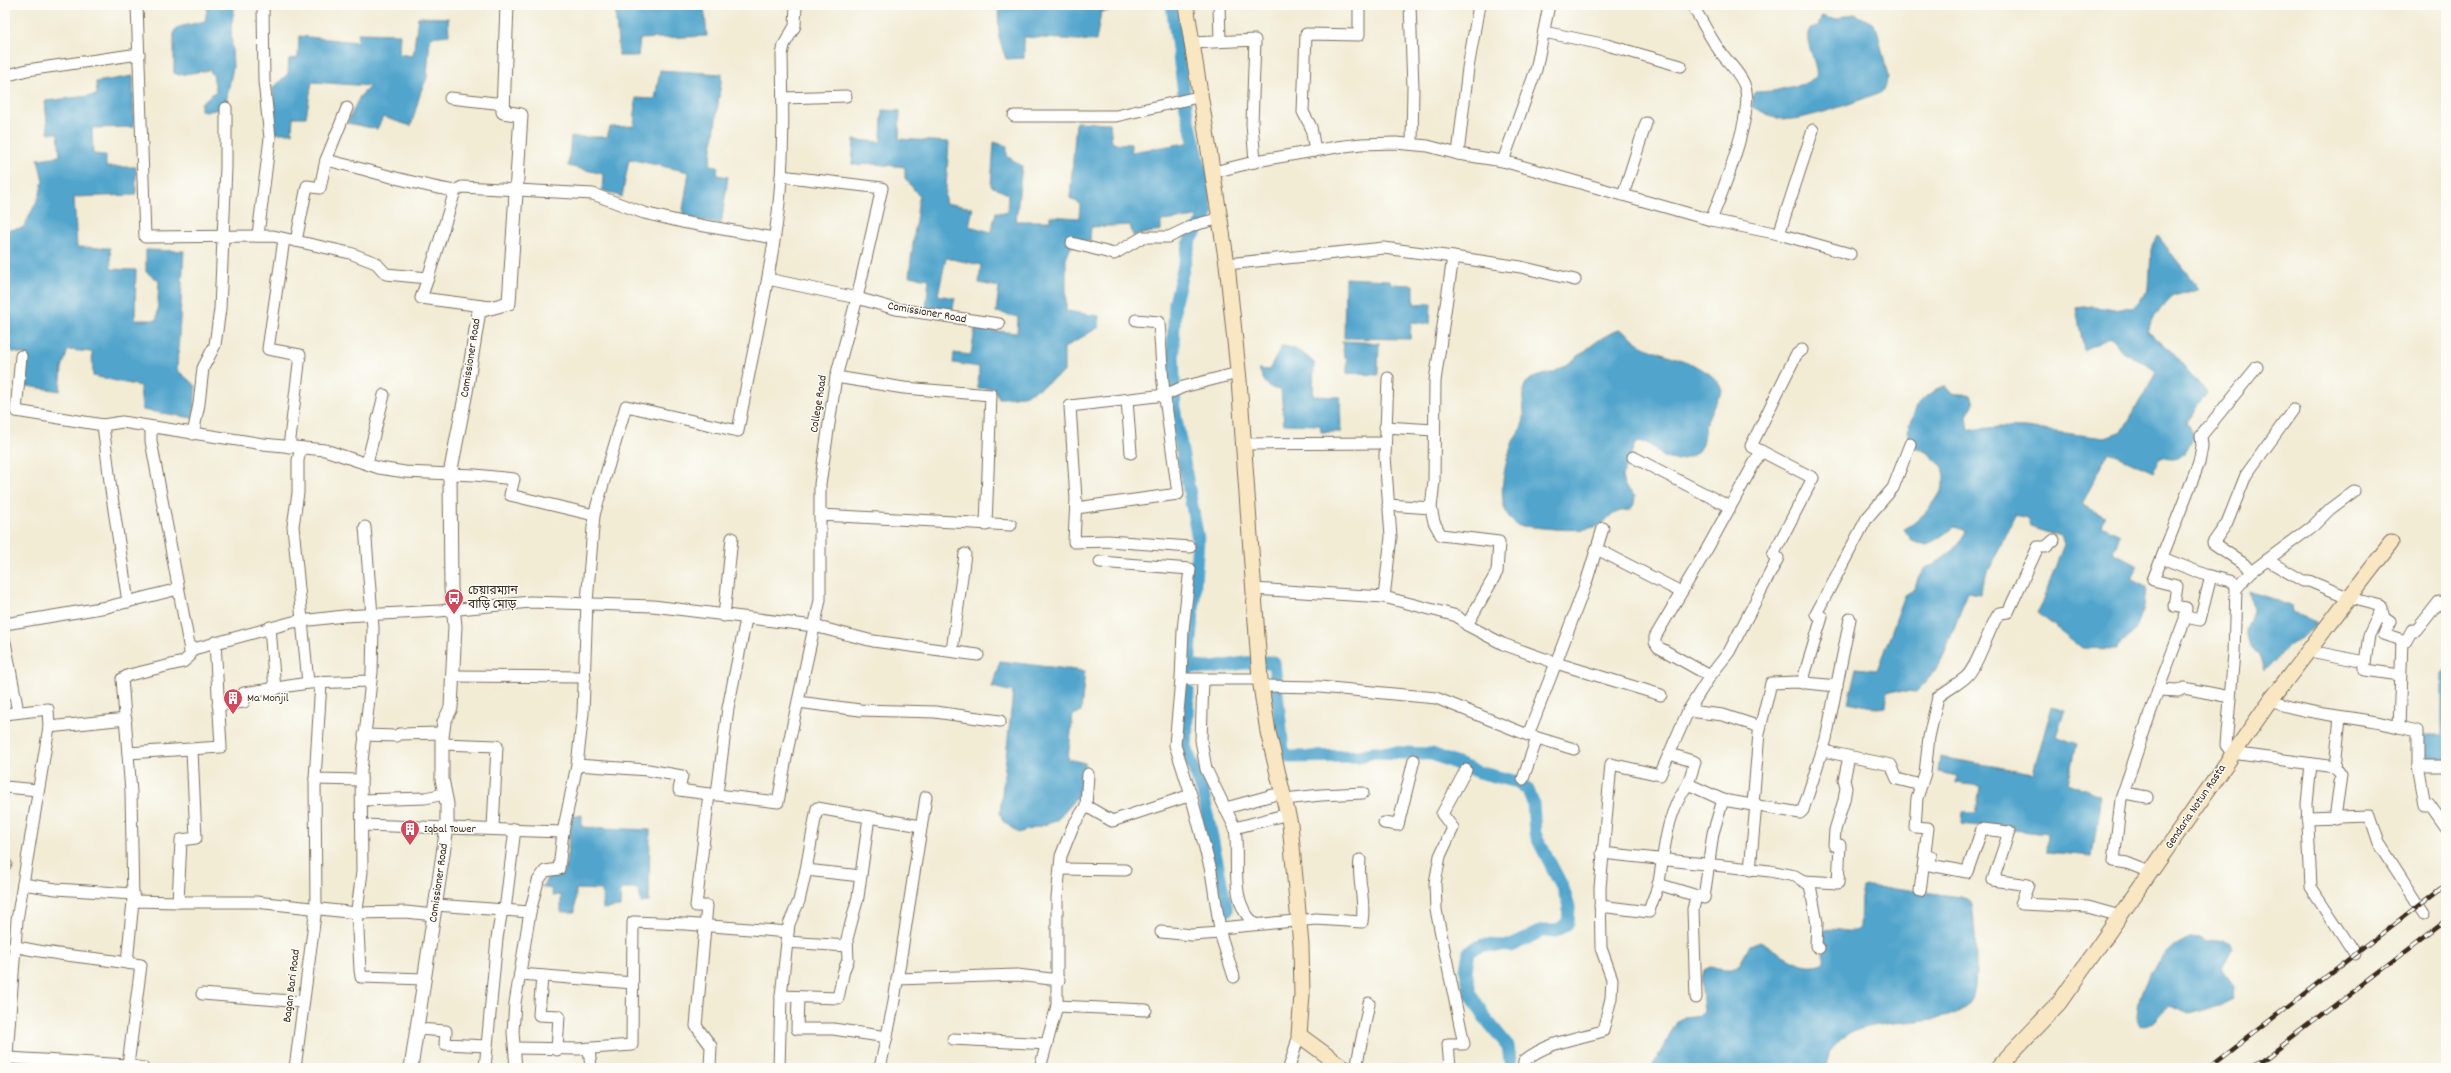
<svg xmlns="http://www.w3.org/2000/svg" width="2451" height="1073" font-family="Dekko,'Noto Sans Bengali',sans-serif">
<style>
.water{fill:#51a4cc;stroke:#466775}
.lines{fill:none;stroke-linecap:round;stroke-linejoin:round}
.canal{stroke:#51a4cc;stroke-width:13}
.minor-casing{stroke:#7b6e5e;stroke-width:13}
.tertiary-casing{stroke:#7b6e5e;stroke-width:15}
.secondary-casing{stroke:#7b6e5e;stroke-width:17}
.minor{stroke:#fff;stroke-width:11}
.tertiary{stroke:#fff;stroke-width:13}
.secondary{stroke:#f9e7c3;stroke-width:15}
.rail-casing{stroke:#3b2a1e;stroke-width:4.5}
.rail{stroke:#fdfcf7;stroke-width:3;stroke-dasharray:9;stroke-linecap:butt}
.labels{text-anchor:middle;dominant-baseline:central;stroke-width:3;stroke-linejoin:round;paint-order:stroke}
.street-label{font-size:12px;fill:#3b2a1e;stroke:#fdfcf7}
.poi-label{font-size:12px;fill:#3b2a1e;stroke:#fdfcf7;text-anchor:start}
</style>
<rect width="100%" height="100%" fill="#fdfcf7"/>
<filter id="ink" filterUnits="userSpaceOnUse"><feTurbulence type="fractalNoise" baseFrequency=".025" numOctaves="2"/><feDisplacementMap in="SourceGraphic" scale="8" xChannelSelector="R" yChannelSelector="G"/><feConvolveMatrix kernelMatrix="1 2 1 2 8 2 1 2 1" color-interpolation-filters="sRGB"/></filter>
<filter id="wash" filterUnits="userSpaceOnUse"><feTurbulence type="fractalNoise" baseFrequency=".012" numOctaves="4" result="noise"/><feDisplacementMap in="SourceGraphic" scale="16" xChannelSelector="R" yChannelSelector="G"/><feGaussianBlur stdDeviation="0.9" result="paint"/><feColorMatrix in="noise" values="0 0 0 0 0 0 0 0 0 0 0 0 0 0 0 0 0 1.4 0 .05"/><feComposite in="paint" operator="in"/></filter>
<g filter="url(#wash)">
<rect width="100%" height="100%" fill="#f2ecd5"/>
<g class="water">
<polygon points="208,5 235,5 231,27 233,67 226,102 220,109 204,112 201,110 201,103 216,91 213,75 209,70 179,75 174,73 174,31 179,27 205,21"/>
<polygon points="640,5 704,5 707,36 640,39 638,56 619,56 615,8 639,8"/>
<polygon points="998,5 1160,5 1101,12 1096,41 1024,37 1024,58 1006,59 999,38"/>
<path d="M 1855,14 L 1872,23 L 1877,29 L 1888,77 L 1884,90 C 1866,99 1799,123 1781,119 C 1771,117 1761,111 1752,107 L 1753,96 L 1756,92 L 1773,91 L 1804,84 L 1816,77 C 1820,63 1794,28 1818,26 L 1822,16 C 1840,23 1838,15 1855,14 Z"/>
<polygon points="418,17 448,18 449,35 430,37 427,78 421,91 411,126 383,117 377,129 347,123 360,96 370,86 312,82 306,117 293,117 292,133 274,133 273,87 288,74 289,59 298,58 299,36 357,42 358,33 400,34 399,54 413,56"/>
<polygon points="660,70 722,74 710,165 718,166 717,175 728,177 721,225 682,216 689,172 629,159 622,197 602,190 603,174 568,166 571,137 607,137 610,127 634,126 636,98 655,99"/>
<polygon points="133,76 134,127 92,128 93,154 106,155 106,167 136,167 136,195 74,197 77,247 110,248 111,269 136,270 135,320 157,320 159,281 146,272 146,250 184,251 177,370 196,386 193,418 142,410 140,386 93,376 92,352 68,350 62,368 60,391 27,386 26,355 5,350 5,230 23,228 39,197 43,181 38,159 60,156 58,133 48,133 45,101 97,95 96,82"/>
<path d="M 882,110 L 900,111 L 899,139 L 949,142 L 945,203 L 973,208 L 969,226 L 991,232 L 996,212 L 1007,213 L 1008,194 L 991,186 L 994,142 L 1007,146 L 1007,156 L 1022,166 L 1016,221 L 1050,221 L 1050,216 L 1079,218 L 1080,204 L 1070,198 L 1076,122 L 1110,123 L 1112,143 L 1131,144 L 1131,152 L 1193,142 L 1204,202 L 1198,217 L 1161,221 L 1161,230 L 1133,236 L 1130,225 L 1091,227 L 1090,241 L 1071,247 L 1066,259 L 1066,311 L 1099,316 L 1099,327 L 1064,348 L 1064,372 C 1039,388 1029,398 999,398 L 993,388 L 978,389 L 979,367 L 953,363 L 954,353 L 971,355 L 975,329 L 1017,333 L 1018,317 L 996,312 L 999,287 L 979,283 L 981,265 L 946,258 L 938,295 L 955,298 L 952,313 L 926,308 L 929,279 L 909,276 L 919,196 L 905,178 L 905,167 L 864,163 L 861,166 L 852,164 L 854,140 L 881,142 Z"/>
<path d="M 2158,236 L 2199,289 L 2173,296 L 2150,322 L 2146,331 L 2171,351 L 2207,393 L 2186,422 L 2194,437 C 2185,452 2182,464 2162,457 L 2153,472 L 2109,452 L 2082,504 L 2105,517 L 2102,526 L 2120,535 L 2113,552 L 2138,565 L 2131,579 L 2146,587 C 2144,619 2139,629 2115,649 L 2082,648 L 2038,613 L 2064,544 L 2061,537 L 2030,527 L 2027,518 L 2015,515 L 1981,587 L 1980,594 L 1968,592 L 1942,659 L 1932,675 L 1916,692 L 1888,690 L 1886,707 L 1877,708 L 1848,702 L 1856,668 L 1877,670 L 1905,595 L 1915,589 L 1918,578 L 1925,568 C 1939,564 1961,546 1965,531 L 1955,527 L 1926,546 L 1912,541 L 1904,529 C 1918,523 1941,498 1944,483 C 1946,479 1944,472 1943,467 L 1928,453 L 1913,446 L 1907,431 C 1917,405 1917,398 1945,386 L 1951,393 L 1971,395 L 1974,403 L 1967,416 L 1969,430 L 1999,427 L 2025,428 L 2105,438 L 2122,432 L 2157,371 L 2122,351 L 2111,337 L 2084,350 L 2076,308 L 2092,306 L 2114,310 L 2135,306 L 2149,289 L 2151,249 Z"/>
<polygon points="1345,278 1390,280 1391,284 1414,285 1414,304 1431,303 1430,324 1411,322 1410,339 1344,338"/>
<path d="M 1619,330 C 1631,333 1630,337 1639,343 C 1659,356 1715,363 1722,391 C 1717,401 1711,410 1707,421 C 1701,435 1707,450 1689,457 C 1656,470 1656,434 1635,444 L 1622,477 L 1624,485 L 1635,496 L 1634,504 L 1630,510 C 1606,511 1611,523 1594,527 C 1575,533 1540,527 1519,526 C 1492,512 1504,467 1512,444 C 1514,437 1521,430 1523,423 C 1527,411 1518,391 1527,382 C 1534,375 1547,375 1556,371 C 1579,360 1595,337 1619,330 Z"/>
<polygon points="1342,341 1379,343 1378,375 1347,373 1347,358 1344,357"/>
<path d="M 1282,346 C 1296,348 1304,353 1314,363 L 1313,396 L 1340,397 L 1341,432 L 1321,432 L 1320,425 L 1284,424 L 1281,390 C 1267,389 1264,382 1259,369 L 1269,370 Z"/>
<polygon points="2249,590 2291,605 2292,613 2319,623 2303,638 2288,646 2264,671 2259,655 2249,644 2246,630 2253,610"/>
<polygon points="1000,661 1085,671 1081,712 1073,715 1068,759 1085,763 1086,786 1056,821 1018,833 1003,821 1000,813 1013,692 992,687"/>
<polygon points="2446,671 2446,763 2419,763 2420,735 2442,735 2442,674"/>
<polygon points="2052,706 2065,710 2056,736 2077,744 2068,783 2101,795 2092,856 2046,852 2047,834 1962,824 1963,812 1976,813 1980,786 1956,783 1957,776 1938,772 1940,757 2033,773"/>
<polygon points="582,815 582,827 650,830 649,902 641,903 639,889 621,889 620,907 603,909 602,890 576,889 575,912 561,912 561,895 553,896 551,889 542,887 549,875 565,871 572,817"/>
<path d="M 1867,887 L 1894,888 L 1961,897 L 1967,899 L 1972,905 C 1975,924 1979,983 1972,999 C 1952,1040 1833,999 1827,1068 L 1652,1068 L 1677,1022 L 1684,1017 L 1701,1015 L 1704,1011 L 1701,982 L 1704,970 L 1710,967 C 1741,971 1735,972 1750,945 L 1760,941 C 1777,949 1803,974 1823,962 L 1824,931 C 1834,925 1852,937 1860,927 L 1861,893 L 1863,888 Z"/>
<path d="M 2192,937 L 2201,938 L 2207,942 L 2224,940 L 2230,943 L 2232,949 L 2222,967 L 2234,988 L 2233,999 L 2219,1006 L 2189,1014 L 2171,1006 C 2160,1011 2154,1030 2140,1025 C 2136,1019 2137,1014 2138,1008 C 2141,978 2164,948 2192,937 Z"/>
</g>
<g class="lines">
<g class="canal">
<polyline points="1172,5 1186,108 1202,174 1207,214 1190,241 1175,302 1173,347 1175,413 1198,539 1189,669"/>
<path d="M 1189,665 C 1209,672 1225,665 1245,663 C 1255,662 1264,662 1274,662 L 1283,751 L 1290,757 L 1359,756 L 1375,752 L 1432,754 L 1478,772 L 1518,782 L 1528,790 L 1533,803 L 1535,834 L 1563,888 L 1569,907 L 1568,923 L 1556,931 L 1542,931 L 1511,946 L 1483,945 L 1469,951 L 1466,971 L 1470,992 L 1485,1018 L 1508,1046 L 1511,1068"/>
<polyline points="1188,690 1186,748 1203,793 1227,911"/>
</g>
</g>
</g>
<g filter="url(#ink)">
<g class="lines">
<defs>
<g id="minor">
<polyline points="137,5 145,237 273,236 350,253 376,263 386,274 428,278 421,298 490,307"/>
<polyline points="1219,5 1220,40"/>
<polyline points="1410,5 1413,87 1412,144"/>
<path d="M 1692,5 C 1701,19 1708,34 1717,47 C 1725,60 1738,70 1744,84 C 1756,110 1722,193 1711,220 L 1779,234 L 1850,254"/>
<polyline points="1544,32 1607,45 1681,66"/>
<polyline points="1192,43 1255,40 1252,124 1255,162"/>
<polyline points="5,76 27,70 139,54"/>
<polyline points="450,98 504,104"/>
<polyline points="783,98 846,96"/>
<polyline points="1014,116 1116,116 1202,96"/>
<polyline points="1315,151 1311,127 1303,112 1306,34 1359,35 1359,5"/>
<polyline points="1458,154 1468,68 1479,5"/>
<path d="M 326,160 C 369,170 411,184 455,191"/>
<polyline points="1503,161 1536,70 1549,5"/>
<polyline points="1214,172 1262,160 1337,147 1361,144 1396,143 1428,146 1458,154 1503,161 1711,220"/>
<polyline points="1623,195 1646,123"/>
<polyline points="1779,234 1813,130"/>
<polyline points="258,235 270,138 264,81 263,5"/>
<polyline points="284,239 268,349 300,355 289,447"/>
<polyline points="296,241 307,186 320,188 326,160 347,108"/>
<polyline points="1072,243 1114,254 1143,237 1169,237 1194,225 1221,218"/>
<polyline points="1227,264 1384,248 1453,257"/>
<polyline points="428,278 455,191 462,187 593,194 644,213 682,222 774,238"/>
<polyline points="768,279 857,298 896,309 999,324"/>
<path d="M 21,356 L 16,411 L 103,425 L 122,422 L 263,444 L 325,450 L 379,468 L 405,472 L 475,475 L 514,479 L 510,495 L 594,515 L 626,406 L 738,431 C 751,358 769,286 778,213 C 784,160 783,108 782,55 L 784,45 L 795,26 L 796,5"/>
<polyline points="836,377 904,388 991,395 986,525"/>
<polyline points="1127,400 1131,453"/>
<polyline points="103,425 111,490 128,602"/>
<polyline points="1385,427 1434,430"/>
<polyline points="151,428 151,441 190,650"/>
<polyline points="193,434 199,404 203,368 215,345 220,309 226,167 226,108"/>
<polyline points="1242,444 1385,443"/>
<polyline points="301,448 298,460 298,493 293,526 308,683"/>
<polyline points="1761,451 1751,446 1796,355 1802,350"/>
<polyline points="1633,457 1730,507"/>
<polyline points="367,463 384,395"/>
<polyline points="1388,505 1431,508 1434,522 1441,535 1499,542 1497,572 1467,625 1503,644 1556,663 1528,735"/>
<polyline points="1076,508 1178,494 1163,383 1159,322 1136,320"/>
<polyline points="1431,508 1434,481 1435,381 1453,257 1521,267 1575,280"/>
<polyline points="820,515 1011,525"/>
<polyline points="365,527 373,628 372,672 361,771 362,872 357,910 360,970 361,977 425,979"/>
<polyline points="1603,528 1586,583 1556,663 1661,695"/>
<polyline points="1190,547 1108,541 1074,542 1076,499 1070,406 1165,395 1183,387 1238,373"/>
<polyline points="1597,549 1681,592"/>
<polyline points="2162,558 2206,575 2230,581 2238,586"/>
<polyline points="2267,560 2303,581 2309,581 2350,598 2381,606 2384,618 2390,622 2384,634 2402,640"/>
<polyline points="1100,562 1190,569 1183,630 1181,679 1175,745 1191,795"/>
<polyline points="2251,572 2244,564 2213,543 2227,523 2246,475 2293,410"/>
<polyline points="1254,589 1384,597 1457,616 1467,625"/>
<polyline points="1384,597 1391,537 1385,456 1388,378"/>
<polyline points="724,616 732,538"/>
<polyline points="2186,617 2200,620 2211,576"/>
<polyline points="5,624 107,607 178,589"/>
<polyline points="270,627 275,690"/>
<polyline points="5,642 18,712"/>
<polyline points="952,651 965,554"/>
<polyline points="2310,651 2365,662 2365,670 2400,675"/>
<polyline points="2365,662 2369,635 2382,608"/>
<polyline points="454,676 585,677"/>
<polyline points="1710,676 1658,647 1655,642 1655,637 1707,549 1761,451 1813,478 1773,555 1778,558 1729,652 1710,676 1688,711 1723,715 1760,727"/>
<polyline points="1181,679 1260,679"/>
<polyline points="1203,680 1201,740 1206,769 1235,828 1288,814"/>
<polyline points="321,682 315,779 361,780"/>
<polyline points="1802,683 1822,617 1816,614 1867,518 1893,488 1910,444"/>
<polyline points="1261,686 1320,687 1436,698 1528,735 1574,749"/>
<polyline points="2230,697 2184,688 2178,691 2158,690 2185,619 2186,608 2174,606 2177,586 2153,580 2199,463 2202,446 2201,436 2257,367"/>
<path d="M 2270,701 C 2312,716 2356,716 2399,727 L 2402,640 L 2406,641 L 2412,630 L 2416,631 L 2439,602"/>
<polyline points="798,702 860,710 935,712 1000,721"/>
<polyline points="218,705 244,702 244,693 308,683 370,681"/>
<polyline points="5,714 48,709 49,727 17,920 6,1068"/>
<polyline points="49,727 126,719"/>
<polyline points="2399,727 2418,731 2418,765 2425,805 2429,803 2446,827"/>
<polyline points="364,735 397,736 399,734 442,733"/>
<polyline points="443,744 497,746 493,828"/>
<polyline points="192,750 196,838 181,840 178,902 256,902 357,913 406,912 434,915"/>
<polyline points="1823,751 1891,765 1897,779 1921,785"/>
<polyline points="128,753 221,747 215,642"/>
<polyline points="1670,754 1695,762 1688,784 1723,800 1800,813 1803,810 1826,739 1850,619"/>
<polyline points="2311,764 2307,804 2311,887 2355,954"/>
<polyline points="577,765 648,770 682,776 679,790 709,794"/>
<polyline points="2418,766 2446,766"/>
<polyline points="2335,767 2232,753 2226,745 2234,653 2236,589 2251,572 2313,526 2330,509 2354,491"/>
<polyline points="1523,779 1537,738"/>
<polyline points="5,787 38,790"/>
<polyline points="2124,793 2147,797"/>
<polyline points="717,794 728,708 746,619"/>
<polyline points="1285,799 1321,795 1363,793"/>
<polyline points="362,800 425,798 444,794"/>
<polyline points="1753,804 1759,733 1771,683 1796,682 1837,686"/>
<polyline points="1086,806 1112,821 1191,795 1211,871 1221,936 1234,977"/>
<polyline points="1226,808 1273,795"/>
<polyline points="2307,818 2370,816 2379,843 2424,913"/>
<polyline points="2335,818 2341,775 2335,767 2340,717"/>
<polyline points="1384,823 1398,825 1414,760"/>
<polyline points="362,825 563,832"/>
<path d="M 1235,828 C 1240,859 1228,901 1254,923"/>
<polyline points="1602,853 1770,871 1795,876 1810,885 1817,923 1816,946 1819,948"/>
<polyline points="1926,855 1931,856 1930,865 1967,872 1982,829 2009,832 1993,880 2028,885 2021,904 2088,907 2120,916"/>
<polyline points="5,864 6,864"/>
<polyline points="1060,869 1125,870"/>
<polyline points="806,870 817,808 869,817"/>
<polyline points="1750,870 1756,804"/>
<polyline points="2152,873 2127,863 2114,861 2121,799 2158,690"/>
<polyline points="1804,881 1838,883 1840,845 1834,845 1835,830 1844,800 1846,788 1844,780 1849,757"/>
<polyline points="23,884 56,889 133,894"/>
<polyline points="1658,884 1704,898 1713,833 1723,800"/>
<path d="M 1920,891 L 1928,828 L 1915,827 L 1917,798 L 1925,773 L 1929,737 L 1938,697 C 1947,690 1958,684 1966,677 C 1978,666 1988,630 1999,613 L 2008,612 L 2038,547 L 2046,547 L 2054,540"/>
<polyline points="133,901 131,792 122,679 129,675 183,662 190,656 190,650 293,622 344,616 439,611 530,602 653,606 814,626 873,641 978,655"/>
<polyline points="436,905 530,912 515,1003 513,1032 516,1068"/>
<path d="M 1600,906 L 1649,912 C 1651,902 1657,892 1659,882 C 1665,847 1666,814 1688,784"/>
<polyline points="505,910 515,829"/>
<polyline points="530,912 538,881 545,871 559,869 563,832 577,765 583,713 587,602 594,515"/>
<path d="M 1220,928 L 1316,919 L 1362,922 C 1366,900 1357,881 1360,860"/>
<polyline points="1161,932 1192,935 1220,933"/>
<polyline points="787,942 847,946"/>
<path d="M 14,946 C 51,955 89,957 127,963"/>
<polyline points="520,974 633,983"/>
<polyline points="542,976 539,1015 559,1016 557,1050"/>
<polyline points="897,979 1017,975 1059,980"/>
<polyline points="202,994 303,1002"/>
<polyline points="781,996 789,924 799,901 806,870 861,876"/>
<polyline points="798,997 797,1029 833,1029 887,1037"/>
<polyline points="1696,998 1693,909 1696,897"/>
<polyline points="1057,1006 1146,1010"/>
<polyline points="417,1029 446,1031 445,1044 487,1046"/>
<polyline points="953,1039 1047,1044"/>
<polyline points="515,1048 579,1049 632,1045 633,922 685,924 788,932"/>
<polyline points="589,1049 591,1068"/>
<polyline points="8,1058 128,1065"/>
<polyline points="143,1068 128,1065 141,965 127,963 133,901 178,902"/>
<polyline points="295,1068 316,908 315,779"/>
<polyline points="485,1068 497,938 502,910"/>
<polyline points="710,1068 711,1046 696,1026 707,906 696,906 709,794 778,802 788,747 820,600 820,484 836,377 857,298 882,188 781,176"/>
<polyline points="779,1068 781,996 838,998 844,970 848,960 847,939 858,897 869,817 921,826"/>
<polyline points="880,1068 893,1007 926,797"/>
<polyline points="1040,1068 1057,1006 1057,898 1061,856 1073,826 1086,806 1088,774"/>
<polyline points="1289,1068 1299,1035"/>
<polyline points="1356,1068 1369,1003"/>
<polyline points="1450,1068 1448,1044 1464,1044 1436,910 1435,883 1440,856 1453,828 1442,814 1466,770"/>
<path d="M 1523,1068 L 1524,1061 C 1547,1042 1575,1039 1603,1031 L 1611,998 L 1612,979 L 1601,948 L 1600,888 L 1611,764 L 1660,775 L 1688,711"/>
</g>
<polyline id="tertiary" points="411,1068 447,827 447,804 442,779 442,738 444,722 451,708 455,626 451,588 450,474 466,392 479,311 509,303 521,115 503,112 507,5"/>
<g id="secondary">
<polyline points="1186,5 1227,264 1239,380 1260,679 1268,732 1290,824 1301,945 1302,995 1299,1035 1344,1068"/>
<polyline points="1997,1068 2059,1003 2270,701 2391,543"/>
</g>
</defs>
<use href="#minor" class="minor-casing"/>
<use href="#tertiary" class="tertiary-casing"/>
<use href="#secondary" class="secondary-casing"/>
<use href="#minor" class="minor"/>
<use href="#tertiary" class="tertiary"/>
<use href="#secondary" class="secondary"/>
<defs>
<g id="rail">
<polyline points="2208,1068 2446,884"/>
<polyline points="2253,1068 2446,920"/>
</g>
</defs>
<use href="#rail" class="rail-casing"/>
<use href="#rail" class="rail"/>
</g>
</g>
<defs>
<symbol id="bus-pin" viewBox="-11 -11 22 30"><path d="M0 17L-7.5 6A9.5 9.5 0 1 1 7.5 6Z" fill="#d1495b" stroke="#fdfcf7"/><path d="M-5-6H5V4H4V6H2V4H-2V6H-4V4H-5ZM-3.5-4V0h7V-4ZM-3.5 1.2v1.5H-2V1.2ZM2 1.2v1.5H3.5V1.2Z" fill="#fff"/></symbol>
<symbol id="building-pin" viewBox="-11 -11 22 30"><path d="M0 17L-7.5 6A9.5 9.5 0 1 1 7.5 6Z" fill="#d1495b" stroke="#fdfcf7"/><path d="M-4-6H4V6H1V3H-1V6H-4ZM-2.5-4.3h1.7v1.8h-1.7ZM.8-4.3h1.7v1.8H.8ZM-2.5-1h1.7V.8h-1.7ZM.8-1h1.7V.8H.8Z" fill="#fff"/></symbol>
</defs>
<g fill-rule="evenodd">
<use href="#bus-pin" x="443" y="587" width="22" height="30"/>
<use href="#building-pin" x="222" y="687" width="22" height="30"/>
<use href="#building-pin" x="399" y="818" width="22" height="30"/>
</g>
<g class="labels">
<g class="street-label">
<text transform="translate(927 313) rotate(10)">Comissioner Road</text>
<text transform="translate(471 358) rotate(-81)">Comissioner Road</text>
<text transform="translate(819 404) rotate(-81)">College Road</text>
<text transform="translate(2196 807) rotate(-56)">Gendaria Notun Rasta</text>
<text transform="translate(439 883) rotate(-82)">Comissioner Road</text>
<text transform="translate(292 986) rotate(-83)">Bagan Bari Road</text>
</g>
<g class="poi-label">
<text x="468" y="591">চেয়ারম্যান<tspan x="468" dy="14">বাড়ি মোড়</tspan></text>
<text x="247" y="698">Ma Monjil</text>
<text x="424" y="829">Iqbal Tower</text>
</g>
</g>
<rect width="2451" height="1073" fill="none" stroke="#fdfcf7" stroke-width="20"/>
</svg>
